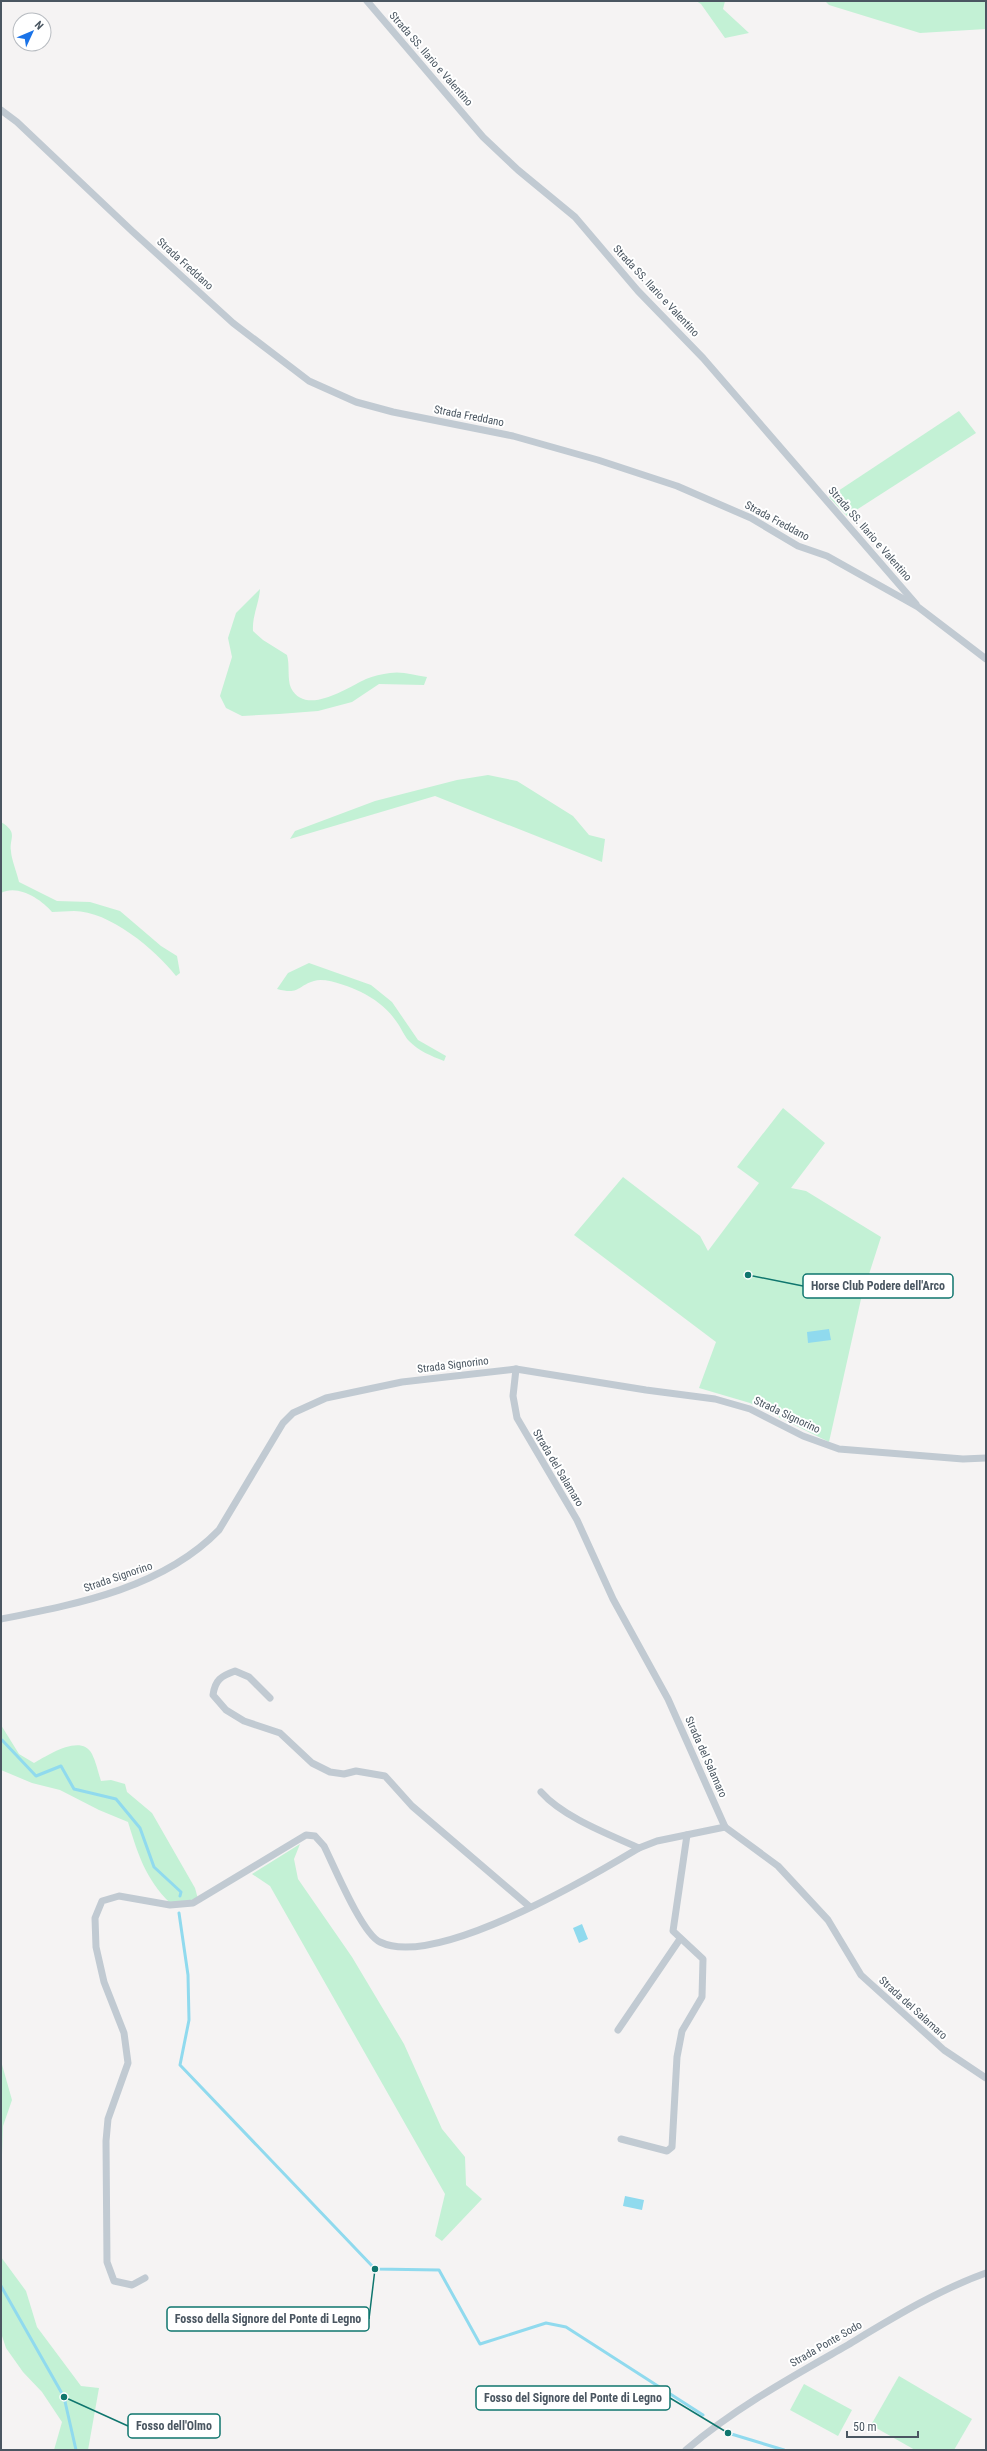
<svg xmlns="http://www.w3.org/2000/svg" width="987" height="2451" font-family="'Roboto Condensed',sans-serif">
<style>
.green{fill:#c3f1d5}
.water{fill:#90daee}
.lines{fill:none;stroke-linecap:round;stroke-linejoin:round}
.stream{stroke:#90daee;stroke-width:3}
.street{stroke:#c1cad2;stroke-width:7}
.labels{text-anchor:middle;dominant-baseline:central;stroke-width:4;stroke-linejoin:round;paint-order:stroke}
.street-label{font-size:11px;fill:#4a5661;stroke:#fff}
.leader{fill:none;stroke:#0f766e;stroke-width:1.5}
.callout-dot{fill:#0f766e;stroke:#fff;stroke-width:1.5}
.callout{fill:#fff;stroke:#0f766e;stroke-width:1.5}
.callout-label{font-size:12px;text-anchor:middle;font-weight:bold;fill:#4a5661}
</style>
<rect width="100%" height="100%" fill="#f5f3f3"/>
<g class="green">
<polygon points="696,1 725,1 723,9 749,33 725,38 701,4"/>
<polygon points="825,1 986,1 986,29 920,33 829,5"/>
<polygon points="959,411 976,433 847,516 829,497"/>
<path d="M 260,589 C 259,604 252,616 253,631 L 263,640 L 287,655 C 290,665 287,679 291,688 C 306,717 348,687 366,679 C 373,676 382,674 390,673 C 402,671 414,675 427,677 L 424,685 L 379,684 L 352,702 L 318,711 L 279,714 L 242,716 L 226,708 L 220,696 L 232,657 L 228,638 L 236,613 Z"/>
<polygon points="488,775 517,781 573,816 589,835 605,839 602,862 435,796 290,839 295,831 375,801 457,780"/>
<path d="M 1,822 C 19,833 9,838 11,851 C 11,858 17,873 19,882 L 57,901 L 90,902 L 120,911 L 161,946 L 177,956 L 180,973 L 176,976 C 155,949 109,911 74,911 C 66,911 60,912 52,912 C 41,899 18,884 1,893 Z"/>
<path d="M 309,963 L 371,985 L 392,1002 L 418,1040 L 446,1056 L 444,1061 C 431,1056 419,1051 409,1041 C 404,1036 401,1027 396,1021 C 387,1008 375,999 361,992 C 350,987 326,977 314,981 C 297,986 300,995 277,989 L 288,973 Z"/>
<polygon points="783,1108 825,1143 791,1188 806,1191 881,1237 861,1299 829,1442 750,1403 699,1388 716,1342 574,1235 623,1177 700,1236 708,1251 759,1183 737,1167"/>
<path d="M 1,1725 L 19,1754 L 34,1763 C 47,1756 81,1733 92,1754 C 96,1762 98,1772 101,1781 L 111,1780 L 125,1784 L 127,1792 L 152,1813 L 195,1888 L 198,1899 L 170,1903 C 145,1878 138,1854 128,1822 L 99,1810 L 60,1790 L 32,1783 L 1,1770 Z"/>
<polygon points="300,1844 294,1859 298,1879 352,1957 404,2044 442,2129 465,2157 466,2185 482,2199 442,2241 435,2236 445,2194 270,1886 252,1874"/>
<polygon points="1,2061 12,2100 3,2126 1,2184"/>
<polygon points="1,2257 26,2291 37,2327 81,2386 99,2388 88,2450 54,2450 62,2422 42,2392 23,2372 6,2348 1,2333"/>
<polygon points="899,2376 972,2419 954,2450 915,2450 871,2425"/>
<polygon points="804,2384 852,2410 838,2436 790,2410"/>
</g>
<g class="water">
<polygon points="829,1329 831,1340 808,1343 807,1332"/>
<polygon points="582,1924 588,1939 579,1943 573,1928"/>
<polygon points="625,2196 644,2200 642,2210 623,2206"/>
</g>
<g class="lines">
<g class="stream">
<polyline points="2,1740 36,1776 61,1766 74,1789 116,1799 140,1828 154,1867 181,1892 180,1896"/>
<polyline points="179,1913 188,1975 189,2020 180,2065 375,2269 439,2270 480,2344 546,2323 566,2327 703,2415"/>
<polyline points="1,2286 64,2397 76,2450"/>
<polyline points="728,2433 784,2450"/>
</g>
<g class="street">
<polyline points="367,1 483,137 518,170 575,217 638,291 703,358 916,604"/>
<polyline points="1,110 17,122 132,231 233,323 309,381 356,402 393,412 513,436 598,460 677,486 751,518 798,546 827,556 918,607 986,659"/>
<polyline points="516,1369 513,1396 517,1418 577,1520 613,1599 668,1699 725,1827 778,1866 828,1920 861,1975 944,2050 986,2078"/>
<path d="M 1,1619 C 77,1604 163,1588 219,1530 L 283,1423 L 293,1413 L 326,1398 L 402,1382 L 516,1369 L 646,1390 L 715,1399 L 750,1409 L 803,1436 L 839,1449 L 963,1459 L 986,1458"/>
<path d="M 270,1698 L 249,1677 L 235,1671 C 221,1676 215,1680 213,1695 L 226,1710 L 244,1721 L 280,1733 L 312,1763 L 330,1772 L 344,1774 L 356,1771 L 385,1776 L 412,1806 L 530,1907"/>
<path d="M 541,1792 C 563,1817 608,1834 639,1848 L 657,1841 L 725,1827"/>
<polyline points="618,2030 680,1939"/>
<polyline points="621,2139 667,2151 672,2147 677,2057 682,2031 702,1997 703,1959 673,1931 687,1835"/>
<path d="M 145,2278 L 132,2285 L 114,2281 L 107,2262 L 106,2141 L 108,2119 L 128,2063 L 124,2033 L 104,1982 L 96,1947 L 95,1918 L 102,1901 L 119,1896 L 170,1905 L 193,1903 L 306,1835 L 315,1836 L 324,1846 C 334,1866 362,1934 380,1942 C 435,1969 589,1878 639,1848"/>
<path d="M 686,2450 C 735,2408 790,2378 846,2346 C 891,2319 936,2291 986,2273"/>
</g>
</g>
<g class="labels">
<g class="street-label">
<text transform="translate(431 59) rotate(49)">Strada SS. Ilario e Valentino</text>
<text transform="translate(185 264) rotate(42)">Strada Freddano</text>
<text transform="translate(656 291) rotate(47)">Strada SS. Ilario e Valentino</text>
<text transform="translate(469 416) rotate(11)">Strada Freddano</text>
<text transform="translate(777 521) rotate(28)">Strada Freddano</text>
<text transform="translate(870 534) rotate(49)">Strada SS. Ilario e Valentino</text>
<text transform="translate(453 1365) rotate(-7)">Strada Signorino</text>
<text transform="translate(787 1415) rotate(25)">Strada Signorino</text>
<text transform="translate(558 1468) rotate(59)">Strada del Salamaro</text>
<text transform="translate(118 1577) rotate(-19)">Strada Signorino</text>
<text transform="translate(706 1757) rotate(66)">Strada del Salamaro</text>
<text transform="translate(913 2008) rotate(42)">Strada del Salamaro</text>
<text transform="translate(826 2344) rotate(-30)">Strada Ponte Sodo</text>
</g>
</g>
<path class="leader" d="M748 1275L803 1286M375 2269L369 2319M728 2433L670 2398M64 2397L128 2426"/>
<g class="callout-dot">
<circle cx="748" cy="1275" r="4"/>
<circle cx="375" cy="2269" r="4"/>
<circle cx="728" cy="2433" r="4"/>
<circle cx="64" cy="2397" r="4"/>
</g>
<g class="callout">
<rect x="803" y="1274" width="150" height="24" rx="4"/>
<rect x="167" y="2307" width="202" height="24" rx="4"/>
<rect x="476" y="2386" width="194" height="24" rx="4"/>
<rect x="128" y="2414" width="92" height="24" rx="4"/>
</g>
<g class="callout-label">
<text x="878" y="1290">Horse Club Podere dell'Arco</text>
<text x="268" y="2323">Fosso della Signore del Ponte di Legno</text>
<text x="573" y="2402">Fosso del Signore del Ponte di Legno</text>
<text x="174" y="2430">Fosso dell'Olmo</text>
</g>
<rect width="987" height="2451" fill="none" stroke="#4a5661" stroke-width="4"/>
<g transform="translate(32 32) rotate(46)"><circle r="19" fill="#ffffff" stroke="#b7bbc0"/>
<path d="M0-3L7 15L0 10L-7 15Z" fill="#1a73e8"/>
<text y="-6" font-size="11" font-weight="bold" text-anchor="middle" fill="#4a5661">N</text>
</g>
<path d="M847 2431v6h71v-6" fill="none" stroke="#4a5661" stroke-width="2"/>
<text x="853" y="2431" font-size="12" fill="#4a5661" stroke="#ffffff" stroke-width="3" paint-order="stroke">50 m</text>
</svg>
